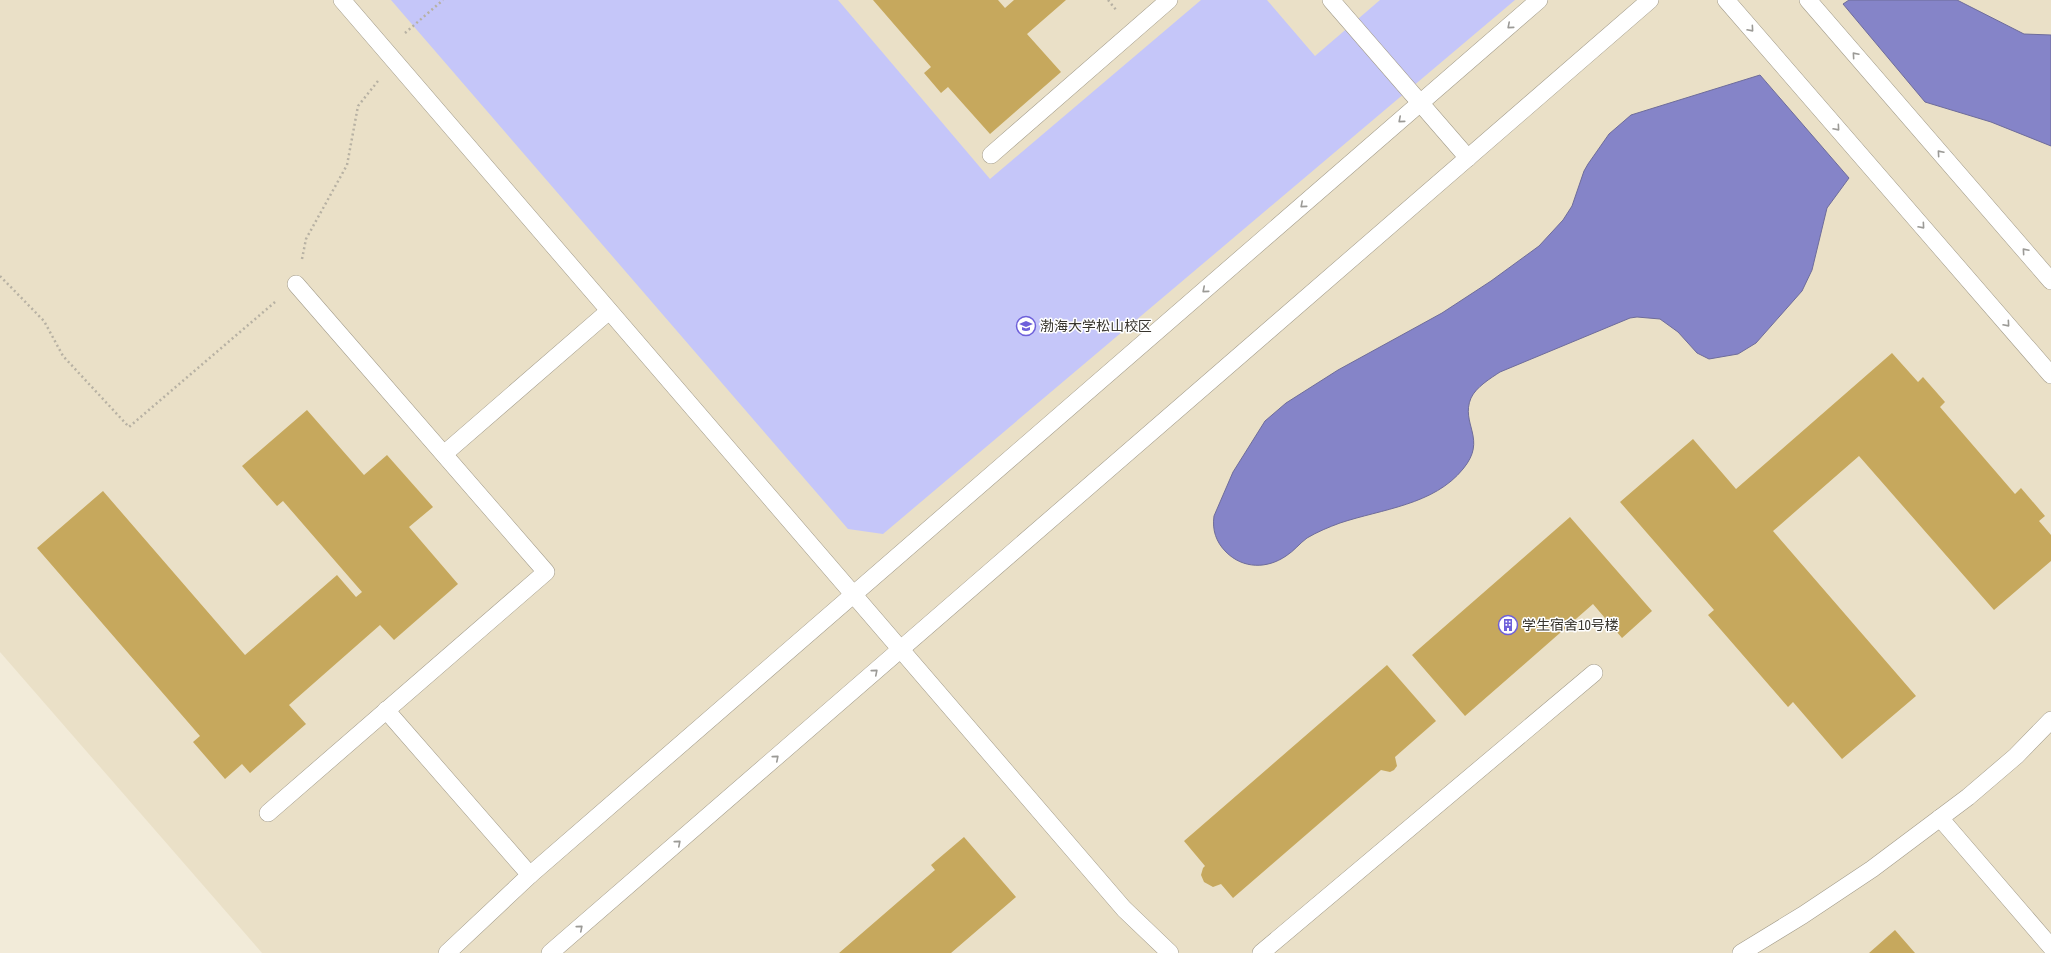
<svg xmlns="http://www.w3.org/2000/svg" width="2051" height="953" font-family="'Archivo Narrow','Noto Sans SC',sans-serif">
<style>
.built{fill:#eae0c7}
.green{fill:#c5c6f9}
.water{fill:#8584c8;stroke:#6e6c9a}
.building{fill:#c6a85d}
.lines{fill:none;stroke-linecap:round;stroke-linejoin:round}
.lane-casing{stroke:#a29b8a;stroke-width:18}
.path{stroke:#b7b1a3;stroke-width:2.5;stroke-dasharray:2 3;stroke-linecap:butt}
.lane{stroke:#fff;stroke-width:17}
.oneway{stroke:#9b9a96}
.labels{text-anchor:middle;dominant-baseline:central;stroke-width:3;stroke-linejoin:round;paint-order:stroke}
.poi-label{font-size:14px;fill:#37342d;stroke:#fff;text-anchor:start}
</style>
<rect width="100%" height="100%" fill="#f2ebd9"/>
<polygon class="built" points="0,0 2051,0 2051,953 262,953 0,652"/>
<polygon class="green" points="391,0 838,0 990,179 1201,0 1267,0 1315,56 1380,0 1515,0 883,534 848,529"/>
<g class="water">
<polygon points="1849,0 1957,0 2024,34 2051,35 2051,146 1991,122 1925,102 1843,4"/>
<path d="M 1760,75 L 1849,178 L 1827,208 L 1812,270 L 1802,291 L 1756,343 L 1738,354 L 1709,359 L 1697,353 L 1678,332 L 1660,319 L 1637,317 L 1630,318 L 1500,372 C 1491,378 1476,387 1471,398 C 1460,424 1488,439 1463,469 C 1434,505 1382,509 1340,523 C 1329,527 1317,532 1307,538 C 1300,543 1294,551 1286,556 C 1267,569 1243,569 1226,552 C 1216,542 1212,530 1214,516 L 1233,472 L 1265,421 L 1286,403 L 1338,370 L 1442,313 L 1491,281 L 1539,246 L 1563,220 L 1572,206 L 1584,171 L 1588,164 L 1609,134 L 1631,115 Z"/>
</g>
<g class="building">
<polygon points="873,0 998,0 1005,8 1014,0 1066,0 1027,34 1061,72 990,134 948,87 941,93 924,73 931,67"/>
<polygon points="1892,353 1918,382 1923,377 1945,402 1940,407 2015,494 2021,488 2045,516 2039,521 2051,535 2051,561 1994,610 1859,456 1773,531 1916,696 1842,759 1793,702 1788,707 1708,615 1714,610 1620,502 1693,439 1736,489"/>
<polygon points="307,410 364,475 387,455 433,507 409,527 458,584 394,640 380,625 289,705 306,724 250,773 242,764 225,779 193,742 200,736 37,548 103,491 245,655 337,575 356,597 362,592 283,501 277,506 242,466"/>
<polygon points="1570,517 1652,611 1622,638 1593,604 1465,716 1412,655"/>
<polygon points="1387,665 1436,721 1395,757 1397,766 1394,770 1390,772 1381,770 1233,898 1221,884 1213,887 1204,882 1201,875 1203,868 1205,866 1184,841"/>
<polygon points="964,837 1016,897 951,953 839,953 935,870 931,865"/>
<polygon points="1895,930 1915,953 1869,953"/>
</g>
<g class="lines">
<defs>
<g id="lane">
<polyline points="342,0 1124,909 1170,953"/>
<polyline points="1331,0 1468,158"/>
<polyline points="1726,0 2051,375"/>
<polyline points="1808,0 2051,281"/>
<polyline points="991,155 1169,0"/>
<polyline points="444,454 609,311"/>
<polyline points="386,710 530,875"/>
<polyline points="268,813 546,572 296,284"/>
<polyline points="1940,818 2051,947"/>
<polyline points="447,953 530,875 1539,0"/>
<polyline points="550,953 1650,0"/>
<polyline points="1261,953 1594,673"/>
<polyline points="1741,953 1803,915 1872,869 1968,797 2016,756 2051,720"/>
</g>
</defs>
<use href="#lane" class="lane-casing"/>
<g class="path">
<polyline points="1108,0 1117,11"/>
<polyline points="405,33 443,0"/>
<polyline points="302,259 306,239 347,165 358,106 378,81"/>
<polyline points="0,276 44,321 63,356 129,427 275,302"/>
</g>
<use href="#lane" class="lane"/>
</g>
<defs><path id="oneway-chevron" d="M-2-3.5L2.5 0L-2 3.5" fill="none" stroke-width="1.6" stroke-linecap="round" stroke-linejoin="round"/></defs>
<g class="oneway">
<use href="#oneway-chevron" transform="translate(1510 26) rotate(139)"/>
<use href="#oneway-chevron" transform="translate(1751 29) rotate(49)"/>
<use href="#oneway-chevron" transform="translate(1855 55) rotate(-131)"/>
<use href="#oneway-chevron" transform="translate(1401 120) rotate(139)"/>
<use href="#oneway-chevron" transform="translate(1837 128) rotate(49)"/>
<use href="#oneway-chevron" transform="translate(1940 153) rotate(-131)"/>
<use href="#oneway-chevron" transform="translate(1303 205) rotate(139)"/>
<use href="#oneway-chevron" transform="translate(1922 226) rotate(49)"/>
<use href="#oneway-chevron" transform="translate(2025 251) rotate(-131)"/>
<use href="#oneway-chevron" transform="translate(1205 290) rotate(139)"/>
<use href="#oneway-chevron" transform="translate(2007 324) rotate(49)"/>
<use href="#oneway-chevron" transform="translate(875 672) rotate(-41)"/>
<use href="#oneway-chevron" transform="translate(776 758) rotate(-41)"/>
<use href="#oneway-chevron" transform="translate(678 843) rotate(-41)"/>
<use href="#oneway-chevron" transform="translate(580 928) rotate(-41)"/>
</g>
<defs>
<symbol id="university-ring" viewBox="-11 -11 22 22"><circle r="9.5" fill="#fff" stroke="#6e60da" stroke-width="1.5"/><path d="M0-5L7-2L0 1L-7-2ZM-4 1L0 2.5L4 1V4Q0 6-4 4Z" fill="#6e60da"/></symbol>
<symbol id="building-ring" viewBox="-11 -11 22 22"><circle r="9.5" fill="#fff" stroke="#6e60da" stroke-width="1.5"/><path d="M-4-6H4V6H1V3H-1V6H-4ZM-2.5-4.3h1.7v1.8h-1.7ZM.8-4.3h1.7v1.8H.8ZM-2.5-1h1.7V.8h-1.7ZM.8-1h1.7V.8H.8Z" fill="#6e60da"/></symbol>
</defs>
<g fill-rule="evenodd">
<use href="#university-ring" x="1015" y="315" width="22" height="22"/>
<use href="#building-ring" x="1497" y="614" width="22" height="22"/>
</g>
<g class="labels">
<g class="poi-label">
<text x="1040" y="326">渤海大学松山校区</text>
<text x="1522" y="625">学生宿舍10号楼</text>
</g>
</g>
</svg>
